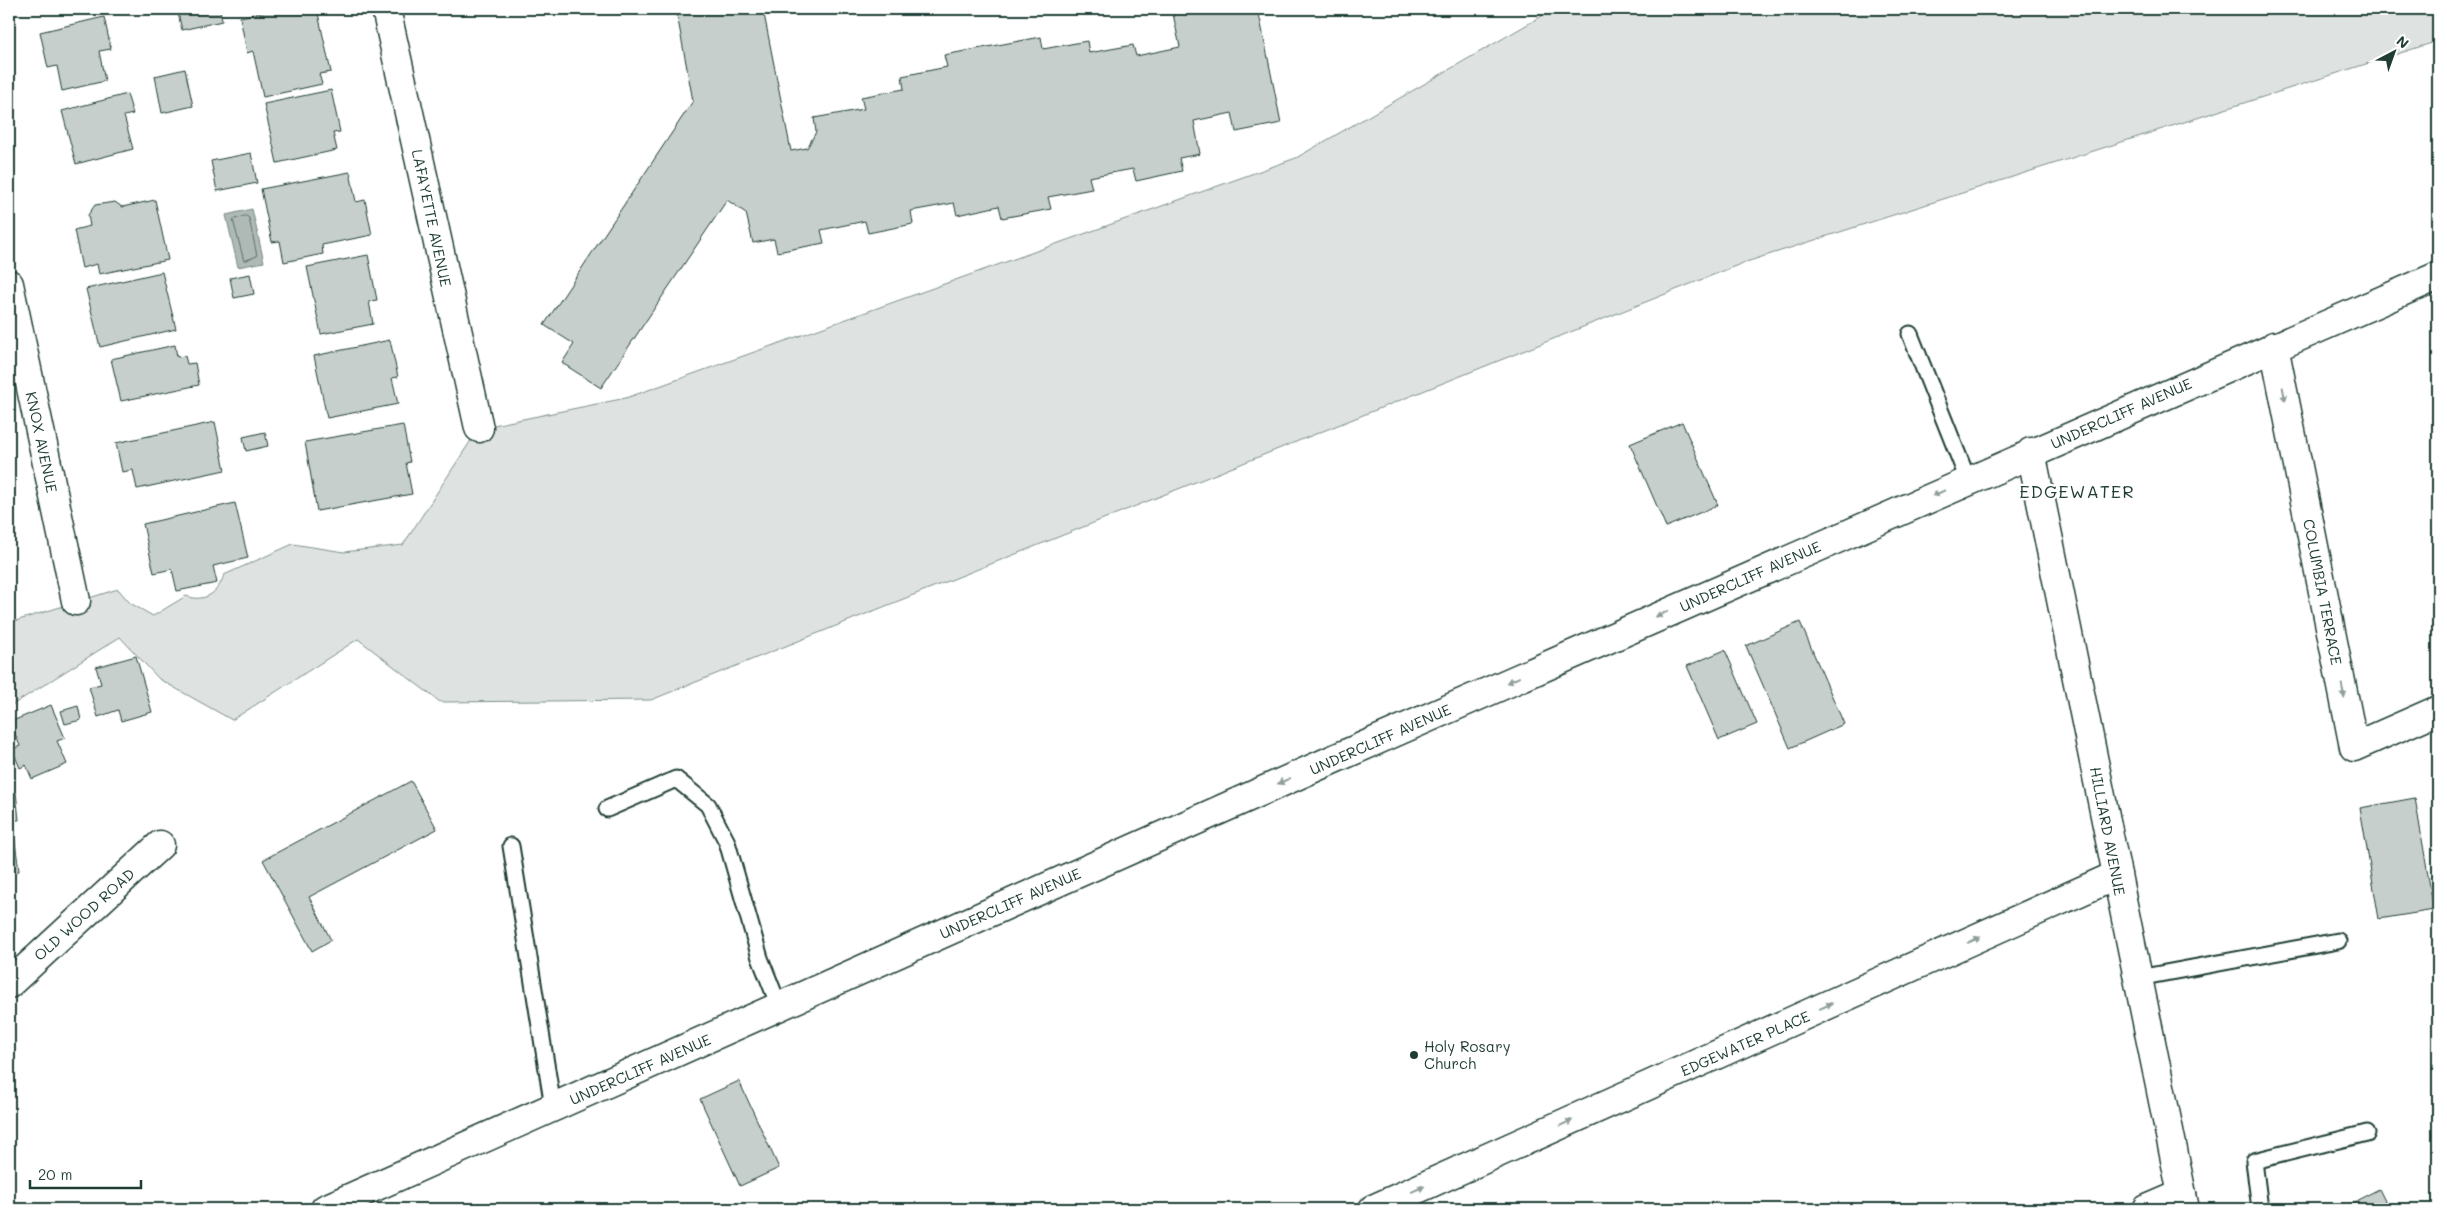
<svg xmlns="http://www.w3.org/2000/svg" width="2447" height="1218" font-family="Mali,sans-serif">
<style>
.green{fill:#dee3e2;stroke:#7e908b}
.water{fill:#afbab7;stroke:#758883}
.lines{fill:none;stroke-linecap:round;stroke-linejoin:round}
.shore{stroke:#596f68;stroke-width:1}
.building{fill:#c7cfcc;stroke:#1f3d34}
.service-casing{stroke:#1f3d34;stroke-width:19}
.minor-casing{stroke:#1f3d34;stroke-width:31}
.service{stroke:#fff;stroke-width:15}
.minor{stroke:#fff;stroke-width:28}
.oneway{fill:#8f9e9a}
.poi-dot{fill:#1f3d34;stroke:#fff;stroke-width:2}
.labels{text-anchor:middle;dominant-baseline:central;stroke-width:4.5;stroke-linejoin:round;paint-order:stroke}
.street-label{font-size:15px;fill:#1f3d34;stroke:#fff}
.poi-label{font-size:15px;fill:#1f3d34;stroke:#fff;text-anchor:start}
.quarter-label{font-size:18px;letter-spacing:1px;fill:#1f3d34;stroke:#fff}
</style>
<rect width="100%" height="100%" fill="#fff"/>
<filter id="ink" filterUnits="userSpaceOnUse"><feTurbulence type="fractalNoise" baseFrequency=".02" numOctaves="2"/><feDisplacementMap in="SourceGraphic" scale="10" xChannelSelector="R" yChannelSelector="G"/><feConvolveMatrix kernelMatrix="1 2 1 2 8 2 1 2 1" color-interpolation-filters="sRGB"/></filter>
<g filter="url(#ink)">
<path class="green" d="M 1554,9 L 2438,9 L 2438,41 L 1743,263 L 651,700 L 440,702 L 358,639 L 232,720 L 159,679 L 120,637 L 9,707 L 9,623 L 118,589 L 130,603 L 153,616 L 186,596 C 205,603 218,593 224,575 L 293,544 L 344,552 L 403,545 L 479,428 L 626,398 L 1296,158 Z"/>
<polygon class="water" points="252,209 264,262 238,267 226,215"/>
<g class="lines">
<polygon class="shore" points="246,216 249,218 257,256 244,261 233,220"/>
</g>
<g class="building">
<polygon points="177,9 220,9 222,21 182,30"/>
<polygon points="278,9 317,9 331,72 319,74 322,84 263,97 253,51 247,53 240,17"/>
<polygon points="676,9 763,9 791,151 807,148 816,132 814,118 864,109 861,97 904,89 902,76 947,67 944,55 1041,37 1043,49 1087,41 1089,53 1133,45 1136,56 1180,47 1172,9 1258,9 1281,123 1236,132 1232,113 1194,121 1200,154 1179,158 1182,171 1136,181 1133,169 1089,177 1092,189 1048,197 1051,209 1002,218 999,206 957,215 954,203 911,211 913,224 868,233 865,221 821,230 824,243 777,252 774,239 753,243 746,213 727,200 601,388 562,363 574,344 544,325 693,101"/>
<polygon points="104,17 111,49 99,51 105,81 62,91 57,66 48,68 40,32"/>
<polygon points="185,69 193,106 162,113 155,76"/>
<polygon points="331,90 340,132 333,133 337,150 277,163 264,104"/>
<polygon points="127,94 133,114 124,116 133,149 76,164 62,111"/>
<polygon points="251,153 257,183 217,191 211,161"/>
<polygon points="350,172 356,202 365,200 372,235 322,245 323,254 284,262 280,241 272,242 261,189"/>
<polygon points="155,200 168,260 99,274 97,264 82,268 74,230 90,226 88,215 95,205 115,202 122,207"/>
<polygon points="368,255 377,300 369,301 373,324 321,334 307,267"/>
<polygon points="162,272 176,329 100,347 86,289"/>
<polygon points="250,274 254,294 234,298 230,278"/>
<polygon points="390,340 398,377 392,378 398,404 327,418 314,356"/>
<polygon points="175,345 177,357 185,356 187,364 195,363 199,385 121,401 111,359"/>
<polygon points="215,422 225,470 137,489 133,470 122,472 116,443"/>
<polygon points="1682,422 1718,505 1666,527 1630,444"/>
<polygon points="403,425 410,462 406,463 412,494 317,511 305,442"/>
<polygon points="265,432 268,446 246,451 243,437"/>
<polygon points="235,503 248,558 213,566 217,583 177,591 172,569 154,573 143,524"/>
<polygon points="1800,622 1844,724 1790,748 1746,646"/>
<polygon points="1725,650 1757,724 1719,740 1687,666"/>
<polygon points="136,656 152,712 121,721 118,710 98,717 89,687 101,684 96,667"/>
<polygon points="51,705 65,738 57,741 67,764 32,779 26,765 20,768 12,749 20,746 10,722"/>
<polygon points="78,706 81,720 65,724 61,711"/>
<polygon points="411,781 437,829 309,897 331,940 312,951 263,860"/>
<polygon points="16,792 19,820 12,820 19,871 9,873 9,793"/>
<polygon points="2415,798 2434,910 2379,919 2360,808"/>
<polygon points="739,1081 779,1168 740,1186 700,1099"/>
<polygon points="2379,1189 2389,1209 2340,1209"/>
</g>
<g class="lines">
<defs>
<g id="service">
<polyline points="1910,334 1968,480"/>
<polyline points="607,809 676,779 708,805 727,842 760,958 779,1006"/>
<polyline points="511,846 553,1107"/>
<polyline points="2138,978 2338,941"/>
<polyline points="2260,1209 2254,1161 2367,1133"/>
</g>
<g id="minor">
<polyline points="386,9 479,428"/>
<polyline points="9,284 76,601"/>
<polyline points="2274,346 2354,747 2438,710"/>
<polyline points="2031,452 2185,1209"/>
<polyline points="9,984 160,845"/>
<polyline points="325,1209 1334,759 2438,276"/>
<polyline points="1373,1209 2117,875"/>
<polyline points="2147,1209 2182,1194"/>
</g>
</defs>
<use href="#service" class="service-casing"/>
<use href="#minor" class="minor-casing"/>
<use href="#service" class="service"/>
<use href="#minor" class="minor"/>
</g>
<defs><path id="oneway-solid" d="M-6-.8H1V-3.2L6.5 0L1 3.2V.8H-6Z" transform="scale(1.25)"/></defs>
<g class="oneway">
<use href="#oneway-solid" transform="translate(2284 394) rotate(79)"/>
<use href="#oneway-solid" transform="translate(1939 493) rotate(156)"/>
<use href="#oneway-solid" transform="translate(1662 614) rotate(156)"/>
<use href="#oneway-solid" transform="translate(1513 680) rotate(156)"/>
<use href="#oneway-solid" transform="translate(2343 691) rotate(79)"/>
<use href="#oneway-solid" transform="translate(1284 781) rotate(156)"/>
<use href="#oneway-solid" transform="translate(1974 940) rotate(-24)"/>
<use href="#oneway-solid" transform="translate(1826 1006) rotate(-24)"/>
<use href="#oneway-solid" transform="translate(1566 1123) rotate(-24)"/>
<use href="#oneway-solid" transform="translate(1418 1189) rotate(-24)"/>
</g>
</g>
<circle class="poi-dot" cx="1414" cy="1055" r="5"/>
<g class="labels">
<g class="street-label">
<text transform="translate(432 218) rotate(78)">LAFAYETTE AVENUE</text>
<text transform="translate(2121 413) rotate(-24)">UNDERCLIFF AVENUE</text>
<text transform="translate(42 442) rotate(78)">KNOX AVENUE</text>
<text transform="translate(1750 576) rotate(-24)">UNDERCLIFF AVENUE</text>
<text transform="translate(2323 592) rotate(79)">COLUMBIA TERRACE</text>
<text transform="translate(1380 739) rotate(-24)">UNDERCLIFF AVENUE</text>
<text transform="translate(2108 831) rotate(79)">HILLIARD AVENUE</text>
<text transform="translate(1010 903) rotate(-24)">UNDERCLIFF AVENUE</text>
<text transform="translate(84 914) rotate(-42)">OLD WOOD ROAD</text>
<text transform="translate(1745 1043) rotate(-24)">EDGEWATER PLACE</text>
<text transform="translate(640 1069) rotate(-24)">UNDERCLIFF AVENUE</text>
</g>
<g class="poi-label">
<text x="1424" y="1046">Holy Rosary<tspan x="1424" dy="17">Church</tspan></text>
</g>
<g class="quarter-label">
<text x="2077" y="491">EDGEWATER</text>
</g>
</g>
<rect width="2447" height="1218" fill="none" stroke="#fff" stroke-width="30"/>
<rect x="15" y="15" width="2417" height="1188" fill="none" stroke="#1f3d34" stroke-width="2" filter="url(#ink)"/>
<g transform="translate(2394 52) rotate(41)" stroke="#ffffff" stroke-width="4" paint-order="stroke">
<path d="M0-4L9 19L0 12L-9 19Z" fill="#1f3d34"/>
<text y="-8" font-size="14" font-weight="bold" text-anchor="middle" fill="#1f3d34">N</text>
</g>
<path d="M30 1180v8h111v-8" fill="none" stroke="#1f3d34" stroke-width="2.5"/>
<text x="38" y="1180" font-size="15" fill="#1f3d34" stroke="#ffffff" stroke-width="4" paint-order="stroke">20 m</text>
</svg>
